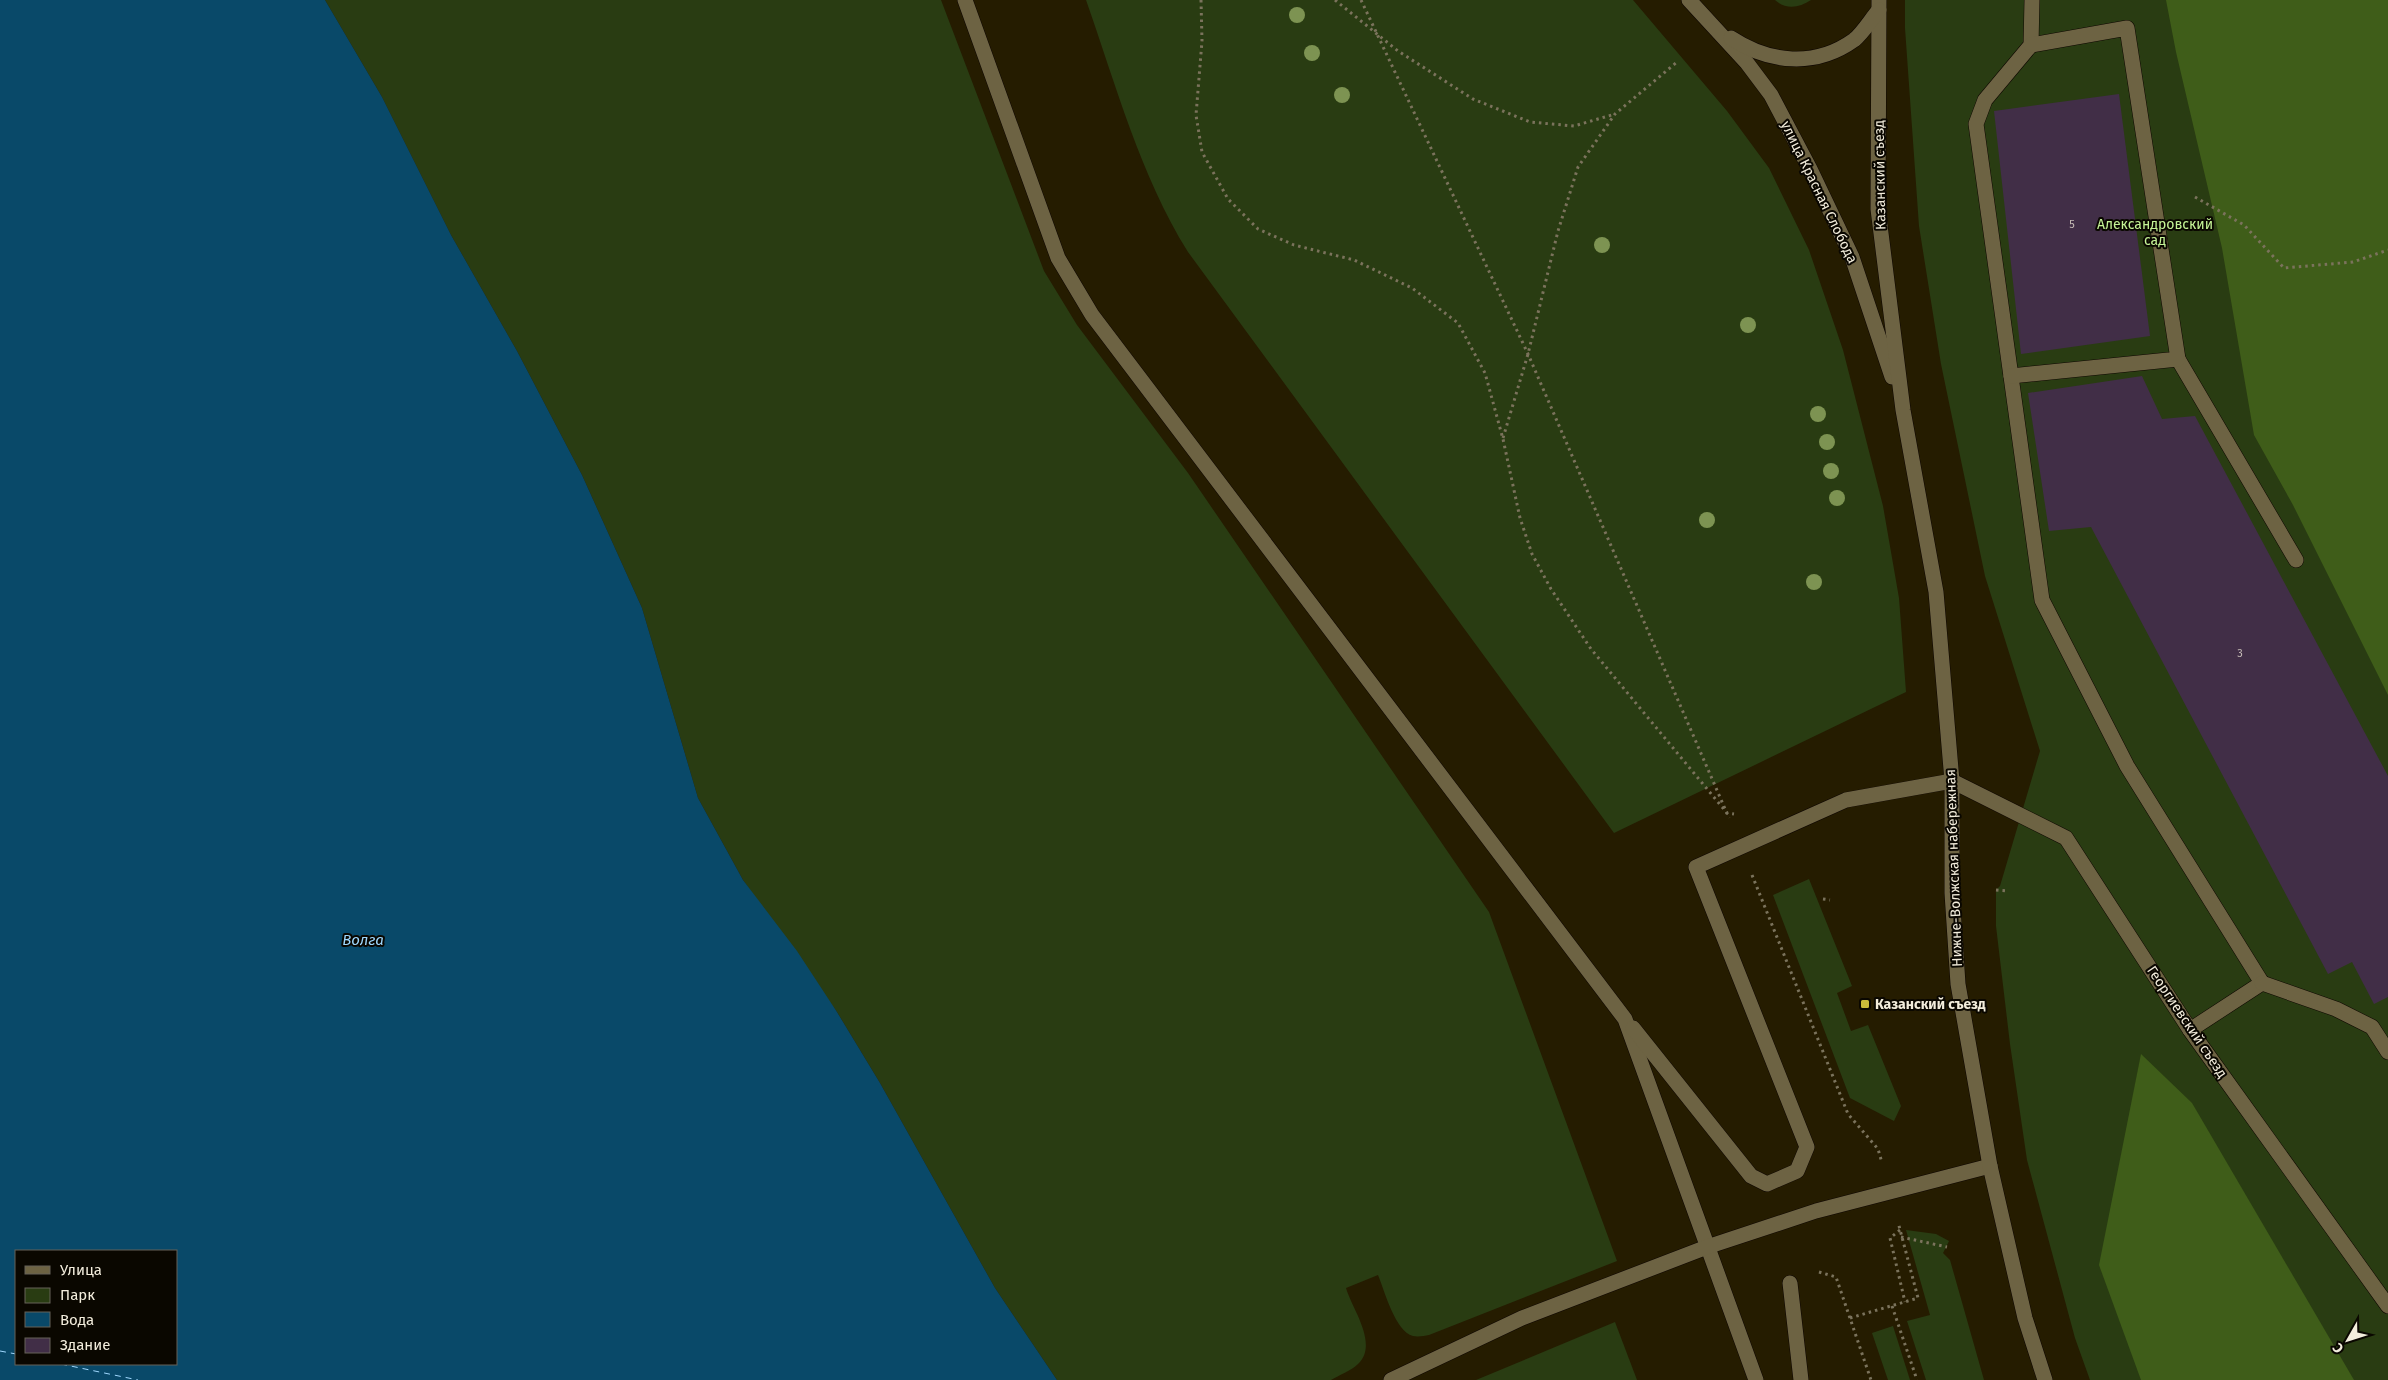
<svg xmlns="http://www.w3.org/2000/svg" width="2388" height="1380" font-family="'Fira Sans',sans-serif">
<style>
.green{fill:#293c12}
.forest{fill:#3f5d19}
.water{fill:#094969;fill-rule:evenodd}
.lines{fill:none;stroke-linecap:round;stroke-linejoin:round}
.ferry{stroke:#9fd8fe;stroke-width:1;stroke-dasharray:6 5;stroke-linecap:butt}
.building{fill:#412e47}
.lane-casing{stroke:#0e0600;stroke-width:16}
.street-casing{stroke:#0e0600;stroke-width:16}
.secondary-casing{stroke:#0e0600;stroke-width:16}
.path{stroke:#7b735c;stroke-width:3;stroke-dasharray:2.5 4;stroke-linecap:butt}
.lane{stroke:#6d6343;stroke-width:15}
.street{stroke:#6d6343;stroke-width:15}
.secondary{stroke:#6d6343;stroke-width:15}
.tree{fill:#7d9352}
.poi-dot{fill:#caba3a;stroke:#0a0700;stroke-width:2}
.labels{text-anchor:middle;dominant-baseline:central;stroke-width:4;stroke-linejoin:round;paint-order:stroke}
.number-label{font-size:11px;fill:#c6bdb7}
.street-label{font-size:14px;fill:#f3eddc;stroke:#0a0700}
.park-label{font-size:14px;fill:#c5f496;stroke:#0a0700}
.poi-label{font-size:14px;font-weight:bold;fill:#f3eddc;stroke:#0a0700;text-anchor:start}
.water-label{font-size:15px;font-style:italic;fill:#9fd8fe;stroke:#0a0700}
</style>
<rect width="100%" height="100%" fill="#251c00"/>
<g class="green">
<path d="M 325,0 L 941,0 L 1044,271 L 1077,325 L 1188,473 L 1489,912 L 1617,1261 L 1429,1335 C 1424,1336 1418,1337 1413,1336 C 1395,1331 1385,1292 1378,1275 L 1346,1288 C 1352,1309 1379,1344 1358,1364 C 1351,1371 1339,1375 1331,1380 L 1057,1380 L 995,1288 L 880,1083 L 837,1012 L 743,880 L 698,798 L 642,608 L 582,475 L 517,351 L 451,235 L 382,97 Z"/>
<path d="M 1086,0 L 1633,0 L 1727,111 L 1769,168 L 1809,250 L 1843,350 L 1883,506 L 1899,598 L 1906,692 L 1614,833 L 1188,252 C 1140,175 1116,85 1086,0 Z"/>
<path d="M 1775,0 L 1811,0 C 1799,8 1786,10 1775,0 Z"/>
<polygon points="1905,0 2388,0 2388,1380 2090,1380 2075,1338 2027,1160 2010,1044 1996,926 1996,890 2000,886 2040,751 1985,576 1941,364 1919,226 1905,28"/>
<polygon points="1809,879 1852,986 1837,993 1851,1031 1868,1025 1901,1106 1894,1121 1850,1098 1773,895"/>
<polygon points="1906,1230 1936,1234 1949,1241 1943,1253 1950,1260 1984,1380 1926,1380 1907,1321 1930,1315"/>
<polygon points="1615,1322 1637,1380 1476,1380"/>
<polygon points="1893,1326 1910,1380 1888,1380 1872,1333"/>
</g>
<g class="forest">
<polygon points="2166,0 2388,0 2388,695 2293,505 2254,435 2222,248 2176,52"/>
<polygon points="2141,1054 2192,1103 2354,1380 2141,1380 2099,1265"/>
</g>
<path class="water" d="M 0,0 L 325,0 L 382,97 L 451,235 L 517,351 L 582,475 L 642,608 L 698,798 L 743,880 L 797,951 L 837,1012 L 880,1083 L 995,1288 L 1057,1380 L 0,1380 ZM 16,1251 L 176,1251 L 176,1364 L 16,1364 Z"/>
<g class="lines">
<g class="ferry">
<polyline points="0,1351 16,1354"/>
<polyline points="61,1364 138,1380"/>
</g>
</g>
<g class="building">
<polygon points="2119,94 2150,336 2021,354 1994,111"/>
<polygon points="2142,376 2162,419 2195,416 2388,776 2388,997 2374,1004 2352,962 2328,974 2091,527 2049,531 2028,393"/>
</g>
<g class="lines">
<defs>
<g id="lane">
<polyline points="965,0 1058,258 1092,315 1625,1019 1756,1380"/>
<polyline points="2032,0 2031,45 1985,100 1976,124 2042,600 2127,766 2262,983 2190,1030"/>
<polyline points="2178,359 2296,560"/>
<polyline points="2011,376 2178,359 2127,28 2031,45"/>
<polyline points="2262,983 2336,1009 2372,1027 2388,1052"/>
<polyline points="1633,1028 1751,1176 1767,1184 1797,1171 1807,1147 1696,867 1846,800 1952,781"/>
<polyline points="1790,1283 1801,1380"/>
<polyline points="1391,1380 1522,1318 1707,1247 1816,1211 1990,1166"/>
</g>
<polyline id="street" points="1952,781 2066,838 2190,1030 2388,1306"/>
<g id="secondary">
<polyline points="1689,0 1747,63 1771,95 1810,169 1852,257 1892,377"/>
<polyline points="1879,0 1878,209 1903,410 1936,592 1952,781 1952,893 1958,984 1990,1166 2025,1318 2045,1380"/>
<path d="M 1731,38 C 1769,63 1815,68 1854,40 C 1863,33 1871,19 1879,10"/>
</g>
</defs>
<use href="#lane" class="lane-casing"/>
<use href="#street" class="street-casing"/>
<use href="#secondary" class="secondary-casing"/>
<g class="path">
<polyline points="1201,0 1202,41 1196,115 1202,152 1228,199 1258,229 1294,245 1354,260 1412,288 1458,323 1485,373 1503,439 1520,518 1532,554 1551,589 1591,649 1727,813 1734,814"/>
<polyline points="1335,0 1398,51 1473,99 1530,122 1574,126 1615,114"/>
<polyline points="1361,0 1528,354 1729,818"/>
<polyline points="2195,197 2244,225 2284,268 2353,262 2388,250"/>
<polyline points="1503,438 1528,354 1558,231 1578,167 1615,114 1677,62"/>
<polyline points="1752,875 1848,1114 1878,1149 1882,1163"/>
<polyline points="1996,890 2008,891"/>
<polyline points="1823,899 1830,900"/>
<polyline points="1900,1230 1890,1238 1905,1302"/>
<polyline points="1901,1237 1947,1247"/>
<polyline points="1819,1272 1836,1277 1871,1380"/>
<polyline points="1892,1306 1917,1380"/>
<polyline points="1850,1318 1918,1298 1898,1222"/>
</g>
<use href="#lane" class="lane"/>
<use href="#street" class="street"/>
<use href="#secondary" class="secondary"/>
</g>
<g class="tree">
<circle cx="1297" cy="15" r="8"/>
<circle cx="1312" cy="53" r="8"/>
<circle cx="1342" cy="95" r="8"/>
<circle cx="1602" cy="245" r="8"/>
<circle cx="1748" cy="325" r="8"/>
<circle cx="1818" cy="414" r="8"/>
<circle cx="1827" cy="442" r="8"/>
<circle cx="1831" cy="471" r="8"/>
<circle cx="1837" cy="498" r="8"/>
<circle cx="1707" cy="520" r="8"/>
<circle cx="1814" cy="582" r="8"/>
</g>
<rect class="poi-dot" x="1860" y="999" width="10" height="10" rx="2.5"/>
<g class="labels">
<g class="number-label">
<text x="2072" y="224">5</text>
<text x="2240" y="653">3</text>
</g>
<g class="street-label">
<text transform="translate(1880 175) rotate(-91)">Казанский съезд</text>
<text transform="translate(1819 192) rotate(64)">улица Красная Слобода</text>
<text transform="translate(1954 868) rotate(-92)">Нижне-Волжская набережная</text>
<text transform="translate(2187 1022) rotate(56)">Георгиевский съезд</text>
</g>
<g class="park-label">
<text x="2155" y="224">Александровский<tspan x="2155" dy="16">сад</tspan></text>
</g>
<g class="poi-label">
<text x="1875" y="1004">Казанский съезд</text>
</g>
<g class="water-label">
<text x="363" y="940">Волга</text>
</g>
</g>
<rect x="15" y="1250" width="162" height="115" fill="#0a0700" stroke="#676358"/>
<rect x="25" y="1266" width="25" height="8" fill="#6d6343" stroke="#676358"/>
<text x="60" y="1275" font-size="15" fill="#f3eddc">Улица</text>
<rect x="25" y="1288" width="25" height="15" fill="#293c12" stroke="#676358"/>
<text x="60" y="1300" font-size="15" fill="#f3eddc">Парк</text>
<rect x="25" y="1312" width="25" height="15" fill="#094969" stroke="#676358"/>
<text x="60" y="1325" font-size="15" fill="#f3eddc">Вода</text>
<rect x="25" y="1338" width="25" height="15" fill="#412e47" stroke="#676358"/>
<text x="60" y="1350" font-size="15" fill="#f3eddc">Здание</text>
<g transform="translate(2348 1340) rotate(231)" stroke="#0a0700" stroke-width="4" paint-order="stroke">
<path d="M0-4L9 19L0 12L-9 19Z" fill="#f3eddc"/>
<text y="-8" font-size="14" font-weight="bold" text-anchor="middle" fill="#f3eddc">С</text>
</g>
</svg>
